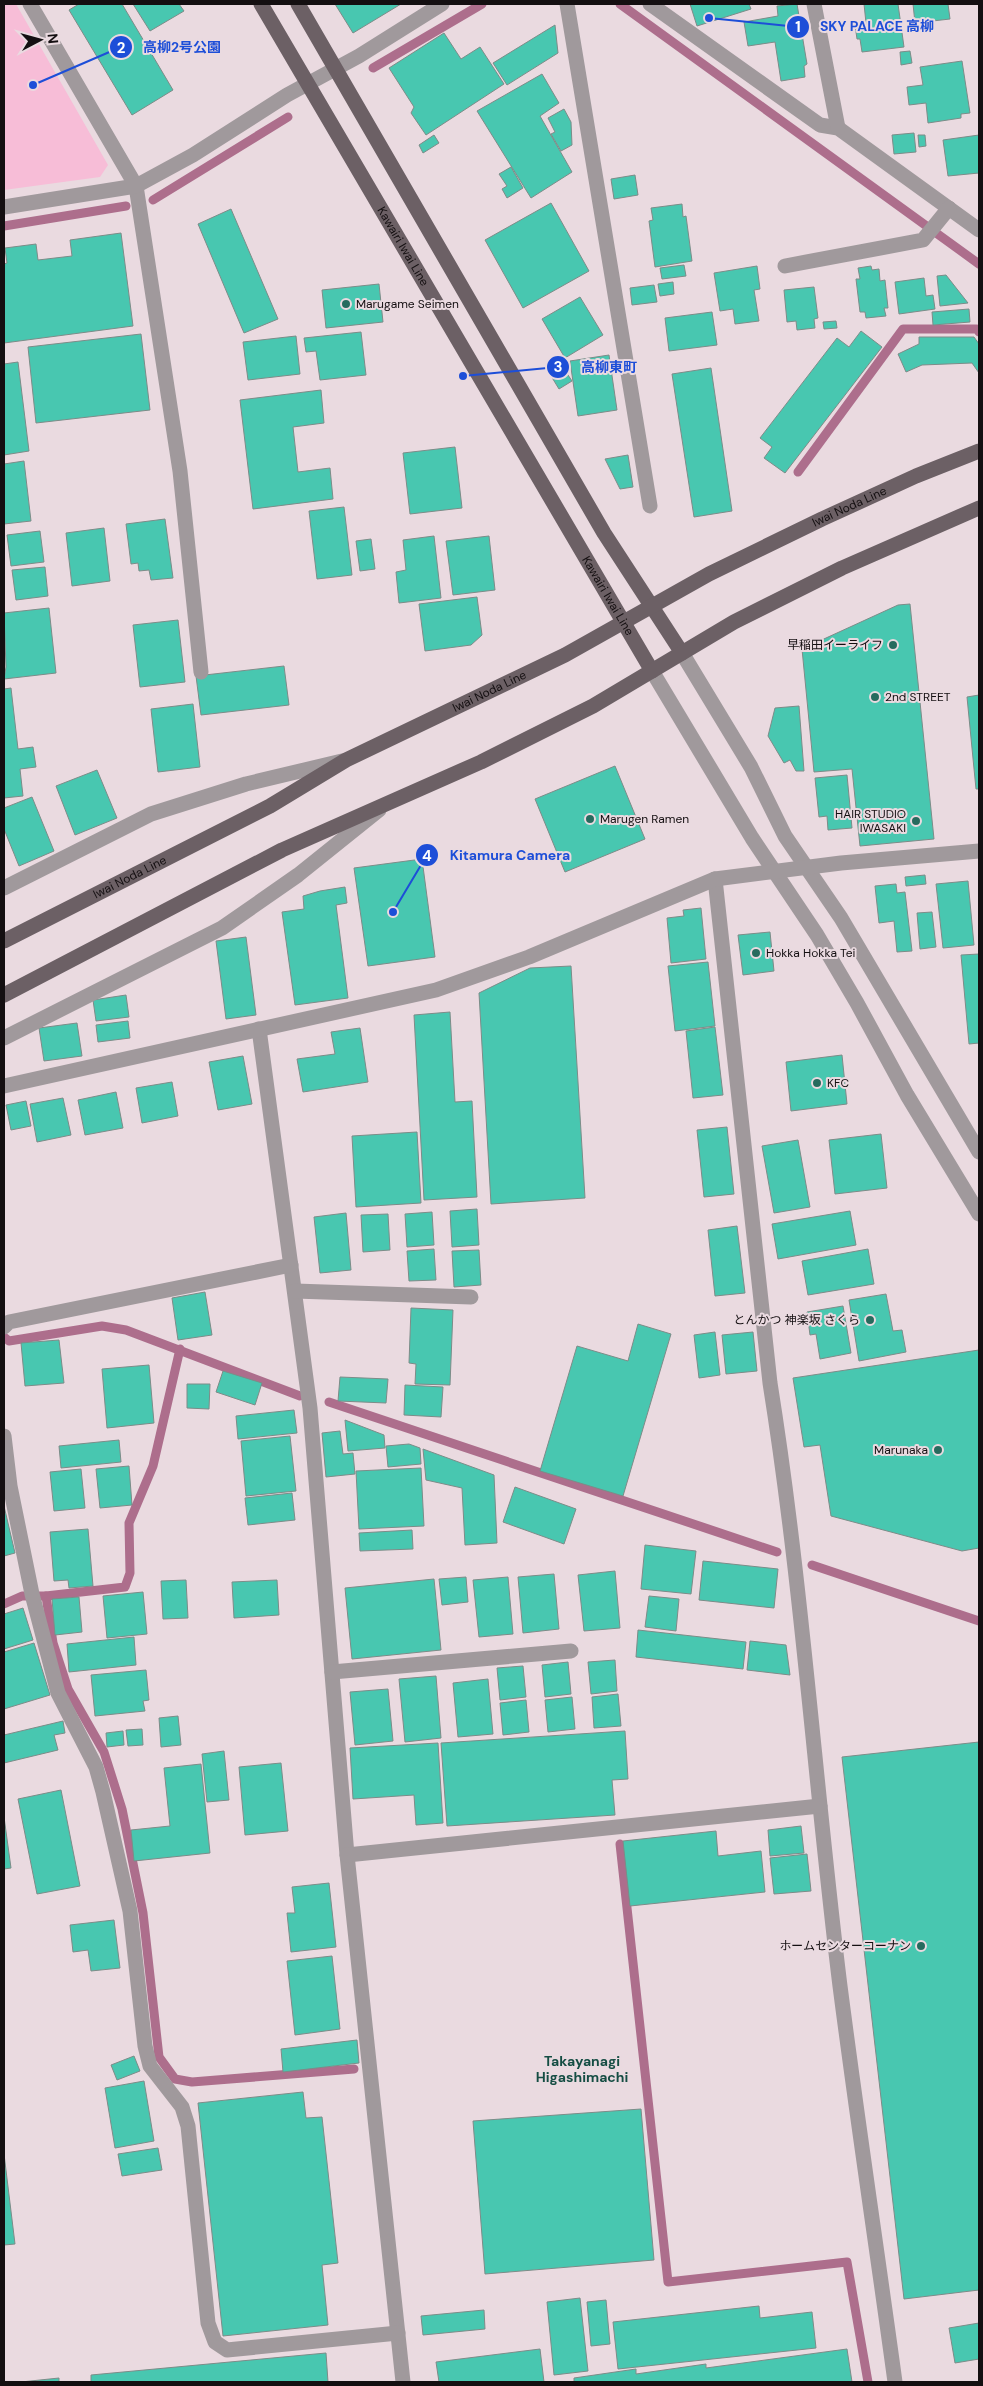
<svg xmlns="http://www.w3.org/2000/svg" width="983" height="2386" font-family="'DM Sans','Noto Sans JP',sans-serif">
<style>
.green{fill:#f7bdd7}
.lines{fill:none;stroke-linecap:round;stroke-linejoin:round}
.stream{stroke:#ad6e8c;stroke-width:9}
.building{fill:#48c7b0;stroke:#7c8c88}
.minor{stroke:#a0999c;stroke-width:15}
.major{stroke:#6c6065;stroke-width:15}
.poi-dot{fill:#266b5e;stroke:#eadae0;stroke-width:2}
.labels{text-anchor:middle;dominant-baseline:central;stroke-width:4;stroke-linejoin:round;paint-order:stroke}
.street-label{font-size:12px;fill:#140f11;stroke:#eadae0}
.poi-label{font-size:12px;fill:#140f11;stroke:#eadae0;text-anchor:start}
.neighbourhood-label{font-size:14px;font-weight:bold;fill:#154d43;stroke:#eadae0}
.leader{fill:none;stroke:#1d4ed8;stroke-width:2}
.callout-dot{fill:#1d4ed8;stroke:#eadae0;stroke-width:2}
.mark-label{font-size:15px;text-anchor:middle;font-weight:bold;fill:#fff}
.callout-label{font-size:14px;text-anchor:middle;font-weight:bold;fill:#1d4ed8;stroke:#eadae0;stroke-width:4;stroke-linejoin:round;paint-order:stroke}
</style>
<rect width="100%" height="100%" fill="#eadae0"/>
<polygon class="green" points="4,4 16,4 108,165 100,177 4,190"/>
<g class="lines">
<g class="stream">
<polyline points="620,4 979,264"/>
<polyline points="373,68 482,4"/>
<polyline points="153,200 288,117"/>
<polyline points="4,226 126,206"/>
<polyline points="798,472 903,329 977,329 979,332"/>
<polyline points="4,1337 9,1341 102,1326 126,1330 300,1396"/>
<polyline points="329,1402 777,1552"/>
<polyline points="812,1565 979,1621"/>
<polyline points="46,1596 53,1643 68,1689 104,1752 122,1809 143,1913 159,2057 175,2079 192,2082 354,2069"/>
<polyline points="4,1604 22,1596 46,1596 125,1587 130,1573 129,1523 153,1466 180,1349"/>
<polyline points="620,1844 668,2282 847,2262 868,2382"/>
</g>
</g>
<g class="building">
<polygon points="79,4 122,4 173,90 132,115 69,10"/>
<polygon points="133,4 179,4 184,11 150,31"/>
<polygon points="335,4 401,4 353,33"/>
<polygon points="690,4 749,4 751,9 697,26"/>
<polygon points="797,4 807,64 804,66 805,77 781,81 775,42 748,46 744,22 778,16 777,6"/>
<polygon points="864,4 898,4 904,47 862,52 860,39 857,39 855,25 866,23"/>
<polygon points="913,4 948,4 950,19 915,23"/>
<polygon points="555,25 558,53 507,85 493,63"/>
<polygon points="444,33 461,59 480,47 504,84 426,135 411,113 414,107 389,68"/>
<polygon points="910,51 912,63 901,65 900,52"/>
<polygon points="962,61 970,113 961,114 961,118 928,123 926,103 909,105 907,87 923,85 920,67"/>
<polygon points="542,74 559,103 540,116 572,172 531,198 477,111"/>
<polygon points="564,109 571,122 572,145 561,151 551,134 555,132 548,118"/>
<polygon points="914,133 916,152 894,154 892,135"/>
<polygon points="434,135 439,143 423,153 419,145"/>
<polygon points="918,135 925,135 926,146 919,147"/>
<polygon points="979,135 979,173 948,176 943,140"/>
<polygon points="511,167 523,188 507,198 502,189 507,186 499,174"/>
<polygon points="635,175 638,195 614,199 611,179"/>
<polygon points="551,203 589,271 523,308 485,240"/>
<polygon points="682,204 683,217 686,216 692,261 655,267 649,221 653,220 651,208"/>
<polygon points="231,209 278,319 244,333 198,224"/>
<polygon points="121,233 133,326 4,343 4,264 7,263 5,248 36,244 38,260 72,256 70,240"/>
<polygon points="684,265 686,276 662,279 660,268"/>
<polygon points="757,266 760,289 754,290 759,321 735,324 733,309 720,311 714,273"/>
<polygon points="871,266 872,270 879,269 880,281 885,280 888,308 884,308 886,316 866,318 865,312 860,312 856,279 860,279 858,268"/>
<polygon points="946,275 968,303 940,306 937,276"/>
<polygon points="924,278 926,296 933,295 935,309 899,314 895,282"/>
<polygon points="673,282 674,294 660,296 658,284"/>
<polygon points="379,284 383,322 326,328 322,290"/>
<polygon points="654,285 657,302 632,305 630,288"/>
<polygon points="814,287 818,318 814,319 815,328 797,330 796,321 787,322 784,290"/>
<polygon points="580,297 603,335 565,358 542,319"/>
<polygon points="969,309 970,322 933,325 932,312"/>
<polygon points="712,312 717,345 669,351 665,318"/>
<polygon points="836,321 837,328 824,329 823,322"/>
<polygon points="861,331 882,347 785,473 764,458 772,447 760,438 837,338 849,347"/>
<polygon points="361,332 366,375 320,380 316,351 306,352 304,338"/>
<polygon points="141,334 150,410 36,423 28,347"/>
<polygon points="296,336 300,374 248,380 243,342"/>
<polygon points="919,337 974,337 979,344 979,373 972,363 922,365 906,372 898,354 919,344"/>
<polygon points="609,355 617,410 578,416 570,361"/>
<polygon points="18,362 29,451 4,455 4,364"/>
<polygon points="560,363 572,381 559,389 548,371"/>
<polygon points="711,368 732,511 694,517 672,374"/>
<polygon points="321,390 324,423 293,427 298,472 330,468 333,499 253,509 240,400"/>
<polygon points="455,447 462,508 410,514 403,453"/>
<polygon points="628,455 633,487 620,489 605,459"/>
<polygon points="24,461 31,521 4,524 4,464"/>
<polygon points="344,507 352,575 317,579 309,511"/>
<polygon points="165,519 173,578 151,580 149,570 139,571 138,563 131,564 126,524"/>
<polygon points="104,528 110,581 72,586 66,533"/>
<polygon points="40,531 44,562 11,566 7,535"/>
<polygon points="434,536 441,598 399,603 396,572 406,570 403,540"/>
<polygon points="489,536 495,590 453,595 446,541"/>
<polygon points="371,539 375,569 360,571 356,541"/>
<polygon points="45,567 48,596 16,600 12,570"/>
<polygon points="477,597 482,635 471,645 425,651 419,604"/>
<polygon points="910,604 934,839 860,846 852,769 814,772 802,649 898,605"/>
<polygon points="49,608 56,673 4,679 6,667 4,613"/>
<polygon points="178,620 185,682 140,687 133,625"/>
<polygon points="284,666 289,705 201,715 196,676"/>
<polygon points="11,688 18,749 33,747 36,767 20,769 23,796 4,798 4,689"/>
<polygon points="979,695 979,789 976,789 967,697"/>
<polygon points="193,704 200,767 158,772 151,709"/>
<polygon points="799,706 804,771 796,771 790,760 784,763 768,736 775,708"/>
<polygon points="615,766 645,839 565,872 535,799"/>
<polygon points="97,770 117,818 75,835 56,786"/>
<polygon points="847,775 852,828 828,830 827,816 819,817 815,778"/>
<polygon points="32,797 54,851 19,866 4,829 4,808"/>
<polygon points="422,859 435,957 368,966 354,868"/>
<polygon points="925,875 926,884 906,886 905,877"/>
<polygon points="968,881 974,945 943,948 936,884"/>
<polygon points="896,884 897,893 905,892 912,951 897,952 894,921 879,923 875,886"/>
<polygon points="345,887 347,903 336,905 348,998 295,1005 282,912 304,909 303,896 320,891"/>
<polygon points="701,908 706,959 671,963 667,918 684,916 683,910"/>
<polygon points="932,912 936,947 920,949 917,913"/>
<polygon points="770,932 774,971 743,975 738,935"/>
<polygon points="246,937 256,1015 226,1019 216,941"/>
<polygon points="979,954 979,1043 969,1044 961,955"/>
<polygon points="708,962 715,1026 675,1031 668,966"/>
<polygon points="571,966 585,1198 491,1204 479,993 530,968"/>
<polygon points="126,995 129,1017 96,1021 93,1000"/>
<polygon points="450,1012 455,1102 472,1101 477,1197 424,1200 414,1015"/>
<polygon points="128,1021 130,1038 98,1042 96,1025"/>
<polygon points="77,1023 82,1056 44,1061 39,1028"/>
<polygon points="715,1027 723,1095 693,1098 686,1031"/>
<polygon points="360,1028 368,1082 303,1092 297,1059 335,1054 331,1032"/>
<polygon points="842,1055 847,1104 791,1111 786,1062"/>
<polygon points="243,1056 252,1104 218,1110 209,1062"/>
<polygon points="172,1082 178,1116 142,1123 136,1088"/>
<polygon points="116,1092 123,1128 85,1135 78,1100"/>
<polygon points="63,1098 71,1135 37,1142 30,1104"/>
<polygon points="26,1101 31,1126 11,1130 6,1105"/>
<polygon points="727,1127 734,1194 704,1197 697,1130"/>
<polygon points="417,1132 421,1203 356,1207 352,1136"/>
<polygon points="881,1134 887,1188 835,1194 829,1140"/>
<polygon points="798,1140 810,1207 774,1213 762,1146"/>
<polygon points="477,1209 479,1245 452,1247 450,1211"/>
<polygon points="850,1211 856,1245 778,1259 772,1224"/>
<polygon points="432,1212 434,1245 407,1247 405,1214"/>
<polygon points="346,1213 351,1270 320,1273 314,1217"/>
<polygon points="388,1214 390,1250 363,1252 361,1215"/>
<polygon points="737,1226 745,1293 715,1296 708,1230"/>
<polygon points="434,1249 436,1280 409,1281 407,1251"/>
<polygon points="868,1249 874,1284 808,1295 802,1261"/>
<polygon points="479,1250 481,1285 454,1287 452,1251"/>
<polygon points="205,1292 212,1335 178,1340 172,1298"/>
<polygon points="886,1294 893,1331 902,1330 906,1352 859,1361 849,1300"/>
<polygon points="843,1306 851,1353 820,1359 816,1334 810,1335 807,1312"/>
<polygon points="411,1308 453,1310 450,1385 415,1384 416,1364 409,1363"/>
<polygon points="638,1324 671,1334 623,1496 540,1471 577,1346 628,1361"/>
<polygon points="715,1332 720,1375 699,1378 694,1335"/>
<polygon points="753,1332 757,1371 726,1374 722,1335"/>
<polygon points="59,1340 64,1383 25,1386 21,1343"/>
<polygon points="979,1350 979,1548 962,1551 831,1516 820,1445 804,1447 793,1378"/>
<polygon points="149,1365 154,1423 107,1428 102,1369"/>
<polygon points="223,1371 262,1383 255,1405 216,1392"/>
<polygon points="340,1377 388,1379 386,1403 338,1401"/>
<polygon points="187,1384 210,1384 209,1409 187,1408"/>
<polygon points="405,1385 443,1387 441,1417 404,1415"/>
<polygon points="294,1410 297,1433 238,1439 236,1416"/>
<polygon points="345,1420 384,1435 385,1448 348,1451"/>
<polygon points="340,1431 343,1454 353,1453 355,1474 326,1477 322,1433"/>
<polygon points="290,1436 296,1491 246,1496 241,1441"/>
<polygon points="119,1440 121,1462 61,1468 59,1446"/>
<polygon points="409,1444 420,1448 421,1464 388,1467 386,1446"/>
<polygon points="423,1449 494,1475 497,1543 465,1545 462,1488 426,1480"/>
<polygon points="129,1466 132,1505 100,1508 96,1469"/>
<polygon points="421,1468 424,1526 359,1529 356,1471"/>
<polygon points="81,1469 85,1508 54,1511 50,1472"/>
<polygon points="515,1487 576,1509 564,1544 503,1522"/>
<polygon points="292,1493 295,1520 248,1525 245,1498"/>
<polygon points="4,1506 15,1553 4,1556"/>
<polygon points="88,1529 93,1586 69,1588 68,1580 54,1581 50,1532"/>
<polygon points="412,1530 413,1549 360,1551 359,1533"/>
<polygon points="645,1545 696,1551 691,1594 641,1589"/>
<polygon points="703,1561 778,1569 774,1608 699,1600"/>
<polygon points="615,1571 620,1628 584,1631 578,1575"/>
<polygon points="554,1574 559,1629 523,1633 518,1577"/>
<polygon points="466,1577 468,1602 442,1605 439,1579"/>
<polygon points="508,1577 513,1634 479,1637 473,1580"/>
<polygon points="434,1579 441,1650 352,1659 345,1588"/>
<polygon points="186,1580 188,1618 163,1619 161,1581"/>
<polygon points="277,1580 279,1615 234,1618 232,1582"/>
<polygon points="143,1592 147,1634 107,1638 103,1596"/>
<polygon points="649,1596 679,1599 676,1631 645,1627"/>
<polygon points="79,1597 82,1632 55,1635 52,1599"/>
<polygon points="23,1608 33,1640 4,1649 4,1614"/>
<polygon points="638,1630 746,1642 743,1669 636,1657"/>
<polygon points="134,1637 136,1665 69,1672 67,1644"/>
<polygon points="750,1641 786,1645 790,1675 747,1670"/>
<polygon points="34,1643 50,1695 4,1709 4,1652"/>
<polygon points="615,1660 617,1691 591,1694 588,1662"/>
<polygon points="568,1662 571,1694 545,1697 542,1665"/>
<polygon points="523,1666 526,1697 500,1700 497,1668"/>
<polygon points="146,1670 149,1700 143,1701 145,1711 95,1716 91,1675"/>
<polygon points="436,1676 441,1738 405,1742 399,1679"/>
<polygon points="488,1679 493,1734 458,1737 453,1683"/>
<polygon points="388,1689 393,1741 355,1745 350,1692"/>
<polygon points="618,1694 621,1726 594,1728 592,1697"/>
<polygon points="572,1697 575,1729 548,1732 545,1700"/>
<polygon points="526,1700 529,1732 503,1735 500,1703"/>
<polygon points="178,1716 181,1745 161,1747 159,1718"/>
<polygon points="63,1721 65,1733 54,1735 58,1750 4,1763 4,1735"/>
<polygon points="142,1729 143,1745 128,1746 126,1730"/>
<polygon points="123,1731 124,1745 107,1747 106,1733"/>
<polygon points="625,1731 628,1779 612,1780 615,1815 447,1826 441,1743"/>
<polygon points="979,1742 979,2290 904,2299 842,1757"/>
<polygon points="438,1743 443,1823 416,1825 414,1795 353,1799 350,1748"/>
<polygon points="224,1751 229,1800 207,1802 202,1754"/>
<polygon points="281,1763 288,1831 245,1835 239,1767"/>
<polygon points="201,1764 210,1853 134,1861 131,1830 170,1826 164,1768"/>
<polygon points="61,1790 80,1886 37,1894 18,1799"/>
<polygon points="4,1817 11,1868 4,1869"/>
<polygon points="801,1826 804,1853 770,1856 768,1830"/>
<polygon points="716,1831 718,1856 761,1851 765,1892 630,1906 623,1841"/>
<polygon points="807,1854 811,1891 774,1894 770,1858"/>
<polygon points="329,1883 336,1947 291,1952 287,1913 295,1913 292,1887"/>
<polygon points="114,1920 120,1968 91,1971 88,1950 73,1952 70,1925"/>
<polygon points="332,1956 340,2029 295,2035 287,1961"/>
<polygon points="357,2040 359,2063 283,2072 281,2049"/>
<polygon points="134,2056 140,2071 117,2080 111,2065"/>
<polygon points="144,2081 154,2141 115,2148 105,2088"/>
<polygon points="303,2092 306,2118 322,2117 338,2263 322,2265 328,2325 223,2336 198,2103"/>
<polygon points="641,2109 654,2260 485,2274 473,2121"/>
<polygon points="158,2148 162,2170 122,2176 118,2154"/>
<polygon points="4,2154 15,2244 4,2245"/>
<polygon points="580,2298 588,2371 554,2375 547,2302"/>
<polygon points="606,2300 610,2344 591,2346 587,2302"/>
<polygon points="759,2306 760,2318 812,2312 816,2348 618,2369 613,2322"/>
<polygon points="484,2310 485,2329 423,2335 421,2316"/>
<polygon points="979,2323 979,2359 955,2363 949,2328"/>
<polygon points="540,2349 544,2382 439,2382 436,2362"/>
<polygon points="847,2349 852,2382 574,2382 574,2378 636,2369 636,2374 706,2364 706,2368"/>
<polygon points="326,2353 328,2382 91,2382 91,2375"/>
<polygon points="59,2378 59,2382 21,2382"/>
</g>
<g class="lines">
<g class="minor">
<polyline points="30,4 136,186 180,471 201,672"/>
<polyline points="567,4 650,506"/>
<polyline points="650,4 820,125 838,128 979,230"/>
<polyline points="814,4 838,128"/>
<polyline points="4,207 136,186 193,155 287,95 359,56 442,4"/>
<polyline points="785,266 923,240 949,208"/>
<polyline points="682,653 751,767 785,836 841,918 979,1152"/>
<polyline points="652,671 752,838 817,935 857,1003 907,1095 979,1214"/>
<path d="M 715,879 L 770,1383 C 802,1583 815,1785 840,1986 C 857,2118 877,2250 895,2382"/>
<polyline points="4,888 151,814 246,784 342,761"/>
<polyline points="259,1029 310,1408 347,1855 403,2382"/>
<polyline points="4,1038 222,928 298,875 379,810"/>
<polyline points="4,1086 436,990 529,957 715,879 841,863 979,851"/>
<polyline points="295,1291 471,1297"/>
<polyline points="4,1327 9,1322 291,1265"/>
<polyline points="4,1436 10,1486 32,1594 58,1693 96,1767 103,1792 130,1911 145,2046 150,2066 182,2107 188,2126 208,2323 215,2342 227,2350 398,2333"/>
<polyline points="332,1672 571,1651"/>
<polyline points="347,1855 820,1806"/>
</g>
<g class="major">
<path id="s1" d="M 261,4 L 652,671"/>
<polyline points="298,4 604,533 682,653"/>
<path id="s2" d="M 4,941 L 270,806 L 346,760 L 565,655 L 709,574 L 822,519 L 916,476 L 979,451"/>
<polyline points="4,995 282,850 481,762 593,706 734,622 842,568 979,508"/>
</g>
</g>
<g class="poi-dot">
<circle cx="346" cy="304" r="5"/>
<circle cx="893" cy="645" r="5"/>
<circle cx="875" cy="697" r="5"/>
<circle cx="590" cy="819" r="5"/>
<circle cx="916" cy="821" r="5"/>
<circle cx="756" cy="953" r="5"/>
<circle cx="817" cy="1083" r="5"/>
<circle cx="870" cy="1320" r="5"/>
<circle cx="938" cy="1450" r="5"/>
<circle cx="921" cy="1946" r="5"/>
</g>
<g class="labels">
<g class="street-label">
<text stroke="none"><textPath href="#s1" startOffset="281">Kawairi Iwai Line</textPath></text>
<text stroke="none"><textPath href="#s2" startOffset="951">Iwai Noda Line</textPath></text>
<text stroke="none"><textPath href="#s1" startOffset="686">Kawairi Iwai Line</textPath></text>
<text stroke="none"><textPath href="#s2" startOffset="546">Iwai Noda Line</textPath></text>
<text stroke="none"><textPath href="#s2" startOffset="141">Iwai Noda Line</textPath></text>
</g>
<g class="poi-label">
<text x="356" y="304">Marugame Seimen</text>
<text x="883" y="645" text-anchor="end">早稲田イーライフ</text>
<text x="885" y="697">2nd STREET</text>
<text x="906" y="814" text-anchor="end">HAIR STUDIO<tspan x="906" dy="14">IWASAKI</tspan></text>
<text x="600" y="819">Marugen Ramen</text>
<text x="766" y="953">Hokka Hokka Tei</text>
<text x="827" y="1083">KFC</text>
<text x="860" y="1320" text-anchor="end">とんかつ 神楽坂 さくら</text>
<text x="928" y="1450" text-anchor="end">Marunaka</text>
<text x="911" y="1946" text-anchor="end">ホームセンターコーナン</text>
</g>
<g class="neighbourhood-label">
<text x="582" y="2061">Takayanagi<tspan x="582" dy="16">Higashimachi</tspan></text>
</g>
</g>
<path class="leader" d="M709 18L798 27M33 85L121 47M463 376L558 367M393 912L427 855"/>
<g class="callout-dot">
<circle cx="709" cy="18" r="5"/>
<circle cx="33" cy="85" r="5"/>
<circle cx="463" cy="376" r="5"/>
<circle cx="393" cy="912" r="5"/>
<circle cx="798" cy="27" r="12"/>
<circle cx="121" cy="47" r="12"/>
<circle cx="558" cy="367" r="12"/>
<circle cx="427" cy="855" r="12"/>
</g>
<g class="mark-label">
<text x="798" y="32">1</text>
<text x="121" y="53">2</text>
<text x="558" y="372">3</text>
<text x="427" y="861">4</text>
</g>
<g class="callout-label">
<text x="877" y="31">SKY PALACE 高柳</text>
<text x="182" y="52">高柳2号公園</text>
<text x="609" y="372">高柳東町</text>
<text x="510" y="860">Kitamura Camera</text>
</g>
<rect width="983" height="2386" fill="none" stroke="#140f11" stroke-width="10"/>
<g transform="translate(40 40) rotate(84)" stroke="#eadae0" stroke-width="4" paint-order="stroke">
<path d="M0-4L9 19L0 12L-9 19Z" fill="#140f11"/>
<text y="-8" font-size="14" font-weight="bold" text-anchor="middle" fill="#140f11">N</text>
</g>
</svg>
